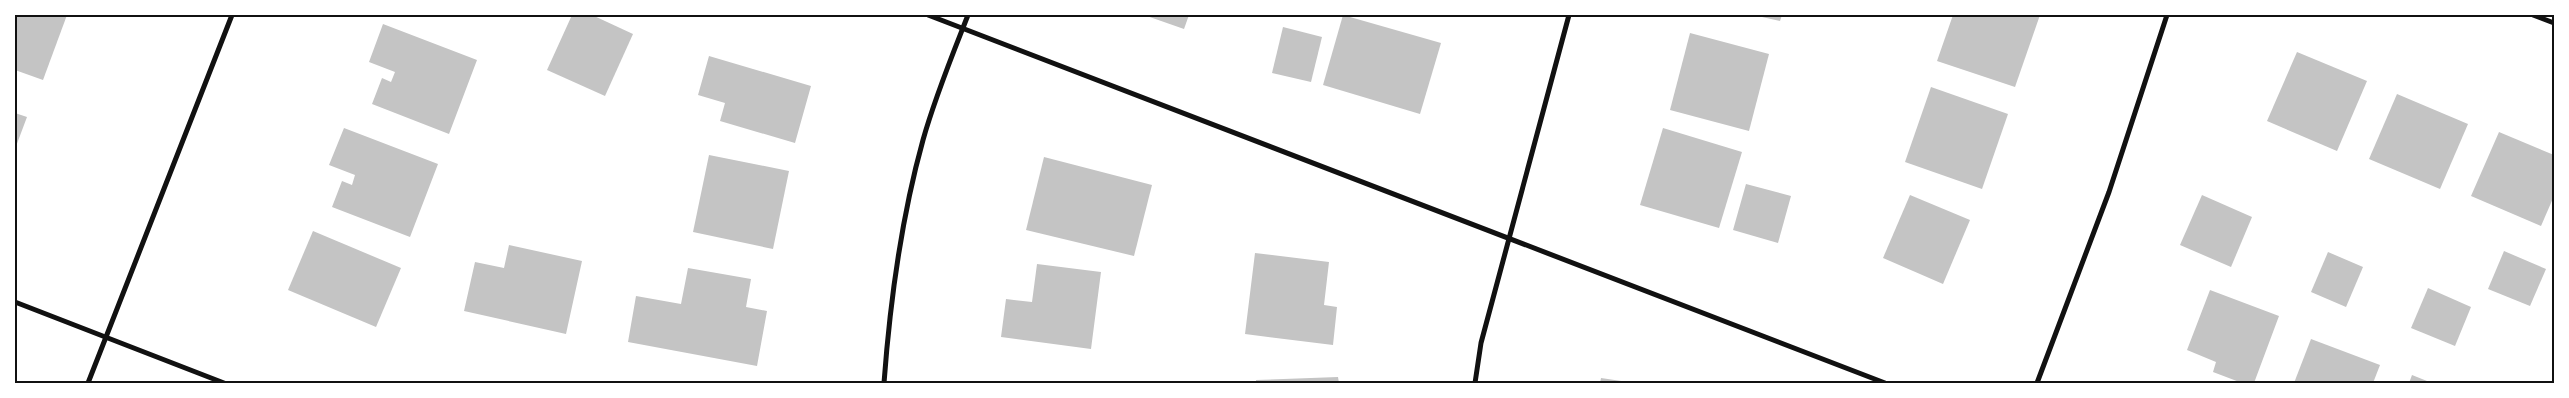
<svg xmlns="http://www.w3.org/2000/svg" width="2569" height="398" font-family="'Public Sans',sans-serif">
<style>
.building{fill:#c4c4c4}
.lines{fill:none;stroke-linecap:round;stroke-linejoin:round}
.minor{stroke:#111;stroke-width:5}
.neatline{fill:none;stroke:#111;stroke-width:2}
</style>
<rect width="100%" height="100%" fill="#fff"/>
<g class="building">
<polygon points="15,15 67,15 43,80 15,70"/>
<polygon points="572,15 592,15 633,34 605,96 547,70"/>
<polygon points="1144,15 1189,15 1184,29"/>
<polygon points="1343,15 1441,43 1420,114 1323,85"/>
<polygon points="1753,15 1782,15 1780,21"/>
<polygon points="1953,15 2040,15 2015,87 1937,61"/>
<polygon points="383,24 477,60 449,134 372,104 382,78 391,82 395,72 369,62"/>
<polygon points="1283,27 1322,37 1311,82 1272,73"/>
<polygon points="1690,33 1769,54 1749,131 1670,110"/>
<polygon points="2297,52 2367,81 2337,151 2267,121"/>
<polygon points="709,56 811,86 795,143 720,121 725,103 698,95"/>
<polygon points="1931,87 2008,114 1982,189 1905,162"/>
<polygon points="2397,94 2468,124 2440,189 2369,159"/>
<polygon points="15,113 27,117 15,149"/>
<polygon points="344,128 438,164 410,237 332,207 342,181 352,185 355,175 329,165"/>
<polygon points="1663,128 1742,152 1719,228 1640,205"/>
<polygon points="2499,132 2554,155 2554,196 2541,226 2471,196"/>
<polygon points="709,155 789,171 773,249 693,232"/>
<polygon points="1044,157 1152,185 1134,256 1026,230"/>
<polygon points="1746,184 1791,196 1778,243 1733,230"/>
<polygon points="1910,195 1970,220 1943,284 1883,258"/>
<polygon points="2202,195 2252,217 2231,267 2180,245"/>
<polygon points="313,231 401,268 376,327 288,290"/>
<polygon points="509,245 582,261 566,334 464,311 475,262 504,268"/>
<polygon points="2504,251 2546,269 2530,306 2488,289"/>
<polygon points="2328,252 2363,267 2346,307 2311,292"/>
<polygon points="1255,253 1329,262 1324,305 1337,307 1333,345 1245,334"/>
<polygon points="1037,264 1101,272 1091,349 1001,337 1006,299 1032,302"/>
<polygon points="688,268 751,279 746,307 767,311 757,366 628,342 636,296 681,304"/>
<polygon points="2428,288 2471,307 2455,346 2411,328"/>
<polygon points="2210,290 2279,316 2254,383 2242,383 2213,372 2216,362 2187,350"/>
<polygon points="2311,339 2380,365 2373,383 2294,383"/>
<polygon points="2412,375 2432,383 2409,383"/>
<polygon points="1338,377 1339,383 1256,383 1256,380"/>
<polygon points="1601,378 1628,382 1628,383 1600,383"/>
</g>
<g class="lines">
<g class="minor">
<polyline points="928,15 1885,383"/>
<polyline points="2533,15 2554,23"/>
<polyline points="15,302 224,383"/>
<polyline points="88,383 232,15"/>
<path d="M 884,383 C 890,302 901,219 923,140 C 935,97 952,56 968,15"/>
<polyline points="1475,383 1481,343 1569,15"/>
<polyline points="2037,383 2109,192 2167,15"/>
</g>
</g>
<rect width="2569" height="398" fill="none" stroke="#ffffff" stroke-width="32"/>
<rect x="16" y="16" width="2537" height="366" class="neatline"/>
</svg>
